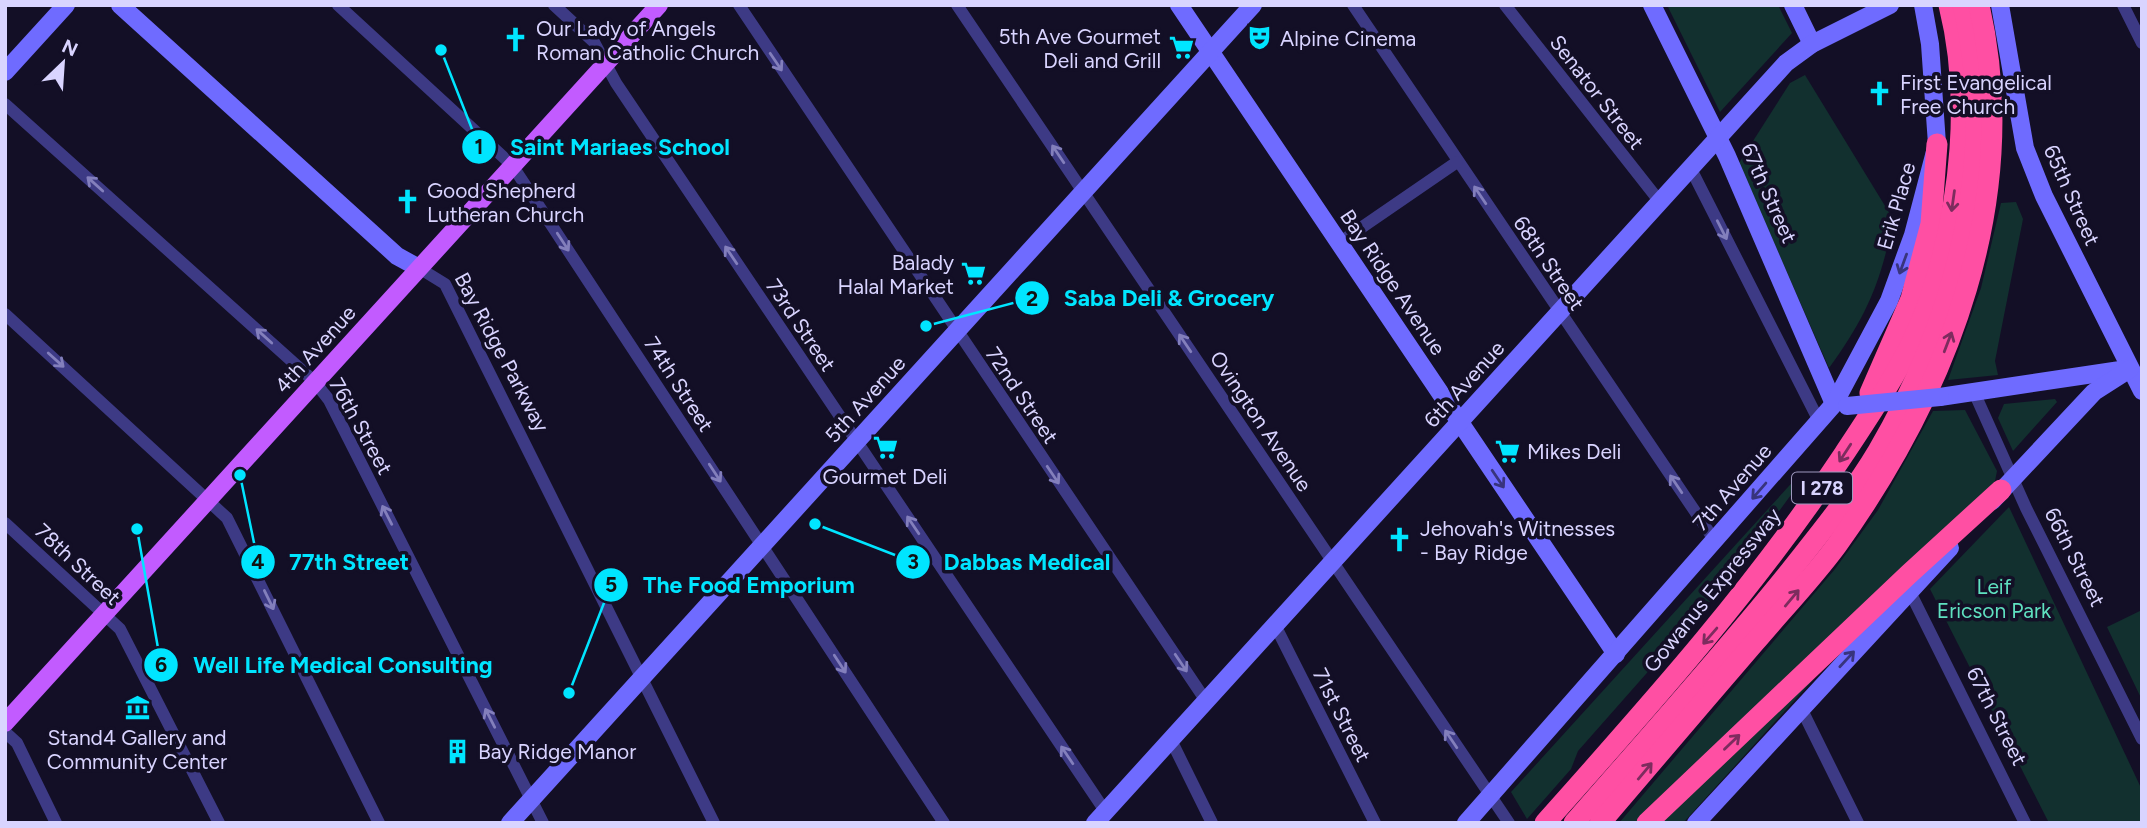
<svg xmlns="http://www.w3.org/2000/svg" width="2147" height="828" font-family="Figtree,sans-serif">
<style>
.green{fill:#12302f}
.lines{fill:none;stroke-linecap:round;stroke-linejoin:round}
.street{stroke:#3d3a85;stroke-width:12}
.secondary{stroke:#6f6bff;stroke-width:18}
.primary{stroke:#c25bff;stroke-width:18}
.highway{stroke:#ff4fa3;stroke-width:21}
.secondary-bridge{stroke:#6f6bff;stroke-width:18}
.oneway{stroke:#837fbc}
.oneway2{stroke:#7d2c5e}
.oneway3{stroke:#38347d}
.labels{text-anchor:middle;dominant-baseline:central;stroke-width:7;stroke-linejoin:round;paint-order:stroke}
.shield{fill:#130f26;stroke:#9e99be;stroke-width:2}
.shield-label{font-size:19px;font-weight:bold;fill:#d9d4ff}
.poi-label{font-size:21px;fill:#d9d4ff;stroke:#130f26;text-anchor:start}
.street-label{font-size:21px;fill:#d9d4ff;stroke:#130f26}
.park-label{font-size:21px;fill:#5fe0c0;stroke:#130f26}
.leader{fill:none;stroke:#00e5ff;stroke-width:2.5}
.callout-dot{fill:#00e5ff;stroke:#130f26;stroke-width:2.5}
.mark-label{font-size:21px;text-anchor:middle;font-weight:bold;fill:#111}
.callout-label{font-size:23px;text-anchor:middle;font-weight:bold;fill:#00e5ff;stroke:#130f26;stroke-width:7;stroke-linejoin:round;paint-order:stroke}
</style>
<rect width="100%" height="100%" fill="#130f26"/>
<g class="green">
<polygon points="1667,5 1778,5 1792,33 1720,112"/>
<path d="M 1805,75 L 1893,219 C 1882,281 1866,317 1829,368 L 1739,163 L 1790,83 Z"/>
<polygon points="2016,202 2023,219 1995,361 1998,375 1948,380 1981,288 2001,203"/>
<polygon points="2055,399 2057,402 2013,451 1998,418 2004,404"/>
<polygon points="1965,410 1997,471 1995,481 1950,529 1639,823 1619,823 1835,569 1878,510 1933,411"/>
<polygon points="1799,475 1796,488 1728,581 1578,751 1571,769 1527,819 1511,792"/>
<polygon points="2009,507 2142,790 2142,823 2049,823 1930,589"/>
<polygon points="2142,610 2142,700 2107,627"/>
<polygon points="1814,679 1683,823 1658,823 1811,681"/>
</g>
<g class="lines">
<g class="street">
<polyline points="338,5 512,165 944,823"/>
<polyline points="554,5 594,42 616,83 1105,811"/>
<polyline points="739,5 1206,701"/>
<polyline points="957,5 1509,823"/>
<polyline points="1353,5 1715,541"/>
<polyline points="1505,5 1660,202"/>
<polyline points="2123,5 2142,43"/>
<polyline points="5,104 315,382 329,400 543,823"/>
<polyline points="1691,169 1819,421"/>
<polyline points="1339,243 1457,162"/>
<polyline points="419,268 445,284 714,823"/>
<polyline points="5,314 227,518 379,823"/>
<polyline points="1974,392 2026,508 2142,739"/>
<polyline points="5,523 120,629 219,823"/>
<polyline points="1910,592 2025,823"/>
<polyline points="1275,625 1375,823"/>
<polyline points="1801,708 1858,823"/>
<polyline points="5,732 17,743 56,823"/>
<polyline points="1171,740 1212,823"/>
</g>
<g class="secondary">
<polyline points="120,5 397,256 419,268"/>
<polyline points="1179,5 1616,654"/>
<polyline points="1652,5 1727,156 1834,404"/>
<polyline points="1793,5 1812,44"/>
<polyline points="2000,5 2025,148 2044,196 2142,391"/>
<polyline points="5,72 66,5"/>
<polyline points="1940,397 2127,369"/>
<polyline points="1992,501 2094,392 2130,369"/>
<polyline points="510,823 1253,5"/>
<polyline points="1095,823 1786,63 1812,44 1890,5"/>
<polyline points="1466,823 1834,404 1889,301 1913,235 1937,144 1930,44 1923,5"/>
<polyline points="1696,823 1950,548"/>
</g>
<polyline class="primary" points="5,723 659,5"/>
<g class="highway">
<polyline points="1870,393 1911,299 1931,224 1937,144"/>
<path d="M 1545,823 C 1651,704 1756,587 1844,454 C 1877,404 1914,350 1932,292 C 1961,202 1972,97 1949,5"/>
<path d="M 1574,823 C 1647,739 1722,656 1791,570 C 1821,532 1853,493 1878,451 C 1956,318 2000,157 1963,5"/>
<path d="M 1600,823 C 1652,762 1703,702 1755,642 C 1782,610 1812,579 1837,545 C 1949,389 2023,198 1979,5"/>
<polyline points="1647,823 1909,574 2001,490"/>
</g>
<polyline class="secondary-bridge" points="1847,406 1940,397"/>
</g>
<defs><path id="oneway-shaft" d="M-6 0H5M1.5-3L5.5 0L1.5 3" fill="none" stroke-width="1.6" stroke-linecap="round" stroke-linejoin="round" transform="scale(1.75)"/></defs>
<g class="oneway">
<use href="#oneway-shaft" transform="translate(776 62) rotate(56)"/>
<use href="#oneway-shaft" transform="translate(1058 154) rotate(-124)"/>
<use href="#oneway-shaft" transform="translate(95 184) rotate(-138)"/>
<use href="#oneway-shaft" transform="translate(1480 195) rotate(-124)"/>
<use href="#oneway-shaft" transform="translate(1722 230) rotate(63)"/>
<use href="#oneway-shaft" transform="translate(563 242) rotate(57)"/>
<use href="#oneway-shaft" transform="translate(731 255) rotate(-124)"/>
<use href="#oneway-shaft" transform="translate(264 336) rotate(-138)"/>
<use href="#oneway-shaft" transform="translate(1185 343) rotate(-124)"/>
<use href="#oneway-shaft" transform="translate(56 360) rotate(42)"/>
<use href="#oneway-shaft" transform="translate(715 473) rotate(57)"/>
<use href="#oneway-shaft" transform="translate(1053 475) rotate(56)"/>
<use href="#oneway-shaft" transform="translate(1676 484) rotate(-124)"/>
<use href="#oneway-shaft" transform="translate(387 515) rotate(-117)"/>
<use href="#oneway-shaft" transform="translate(913 525) rotate(-124)"/>
<use href="#oneway-shaft" transform="translate(269 600) rotate(64)"/>
<use href="#oneway-shaft" transform="translate(1181 663) rotate(56)"/>
<use href="#oneway-shaft" transform="translate(840 664) rotate(57)"/>
<use href="#oneway-shaft" transform="translate(490 718) rotate(-117)"/>
<use href="#oneway-shaft" transform="translate(1451 739) rotate(-124)"/>
<use href="#oneway-shaft" transform="translate(1067 755) rotate(-124)"/>
</g>
<g class="oneway2">
<use href="#oneway-shaft" transform="translate(1953 201) rotate(98)"/>
<use href="#oneway-shaft" transform="translate(1948 342) rotate(-69)"/>
<use href="#oneway-shaft" transform="translate(1845 453) rotate(123)"/>
<use href="#oneway-shaft" transform="translate(1792 598) rotate(-50)"/>
<use href="#oneway-shaft" transform="translate(1710 636) rotate(131)"/>
<use href="#oneway-shaft" transform="translate(1732 742) rotate(-44)"/>
<use href="#oneway-shaft" transform="translate(1645 771) rotate(-50)"/>
</g>
<g class="oneway3">
<use href="#oneway-shaft" transform="translate(1903 264) rotate(110)"/>
<use href="#oneway-shaft" transform="translate(1498 479) rotate(56)"/>
<use href="#oneway-shaft" transform="translate(1759 491) rotate(131)"/>
<use href="#oneway-shaft" transform="translate(1847 659) rotate(-47)"/>
</g>
<defs>
<symbol id="theatre-bare" viewBox="-9 -9 18 18"><path d="M-5-5.5Q0-4 5-5.5V0Q5 5 0 6Q-5 5-5 0ZM-3.3-2.5H-1v1.5H-3.3ZM1-2.5H3.3v1.5H1ZM-2.8 1Q0 5.5 2.8 1Z" fill="#00e5ff" stroke="#130f26" stroke-width="2.5" paint-order="stroke"/></symbol>
<symbol id="church-bare" viewBox="-9 -9 18 18"><path d="M-1.2-6h2.4v3.5h3.3v2.4h-3.3V6h-2.4V-.1h-3.3v-2.4h3.3Z" fill="#00e5ff" stroke="#130f26" stroke-width="2.5" paint-order="stroke"/></symbol>
<symbol id="supermarket-bare" viewBox="-9 -9 18 18"><path d="M-6-5.5h2.5l.6 2H6L4.5 2H-2.5L-4.4-4H-6ZM-1.5 3.2a1.3 1.3 0 1 0 .1 0ZM3 3.2a1.3 1.3 0 1 0 .1 0Z" fill="#00e5ff" stroke="#130f26" stroke-width="2.5" paint-order="stroke"/></symbol>
<symbol id="museum-bare" viewBox="-9 -9 18 18"><path d="M0-6L6-3V-2H-6V-3ZM-5-1h2V3h-2ZM-1-1h2V3h-2ZM3-1h2V3H3ZM-6 4H6V6H-6Z" fill="#00e5ff" stroke="#130f26" stroke-width="2.5" paint-order="stroke"/></symbol>
<symbol id="building-bare" viewBox="-9 -9 18 18"><path d="M-4-6H4V6H1V3H-1V6H-4ZM-2.5-4.3h1.7v1.8h-1.7ZM.8-4.3h1.7v1.8H.8ZM-2.5-1h1.7V.8h-1.7ZM.8-1h1.7V.8H.8Z" fill="#00e5ff" stroke="#130f26" stroke-width="2.5" paint-order="stroke"/></symbol>
</defs>
<g fill-rule="evenodd">
<use href="#theatre-bare" x="1242" y="20" width="35" height="35"/>
<use href="#church-bare" x="498" y="22" width="35" height="35"/>
<use href="#supermarket-bare" x="1164" y="30" width="35" height="35"/>
<use href="#church-bare" x="1862" y="76" width="35" height="35"/>
<use href="#church-bare" x="390" y="184" width="35" height="35"/>
<use href="#supermarket-bare" x="956" y="256" width="35" height="35"/>
<use href="#supermarket-bare" x="868" y="430" width="35" height="35"/>
<use href="#supermarket-bare" x="1490" y="434" width="35" height="35"/>
<use href="#church-bare" x="1382" y="522" width="35" height="35"/>
<use href="#museum-bare" x="120" y="690" width="35" height="35"/>
<use href="#building-bare" x="440" y="734" width="35" height="35"/>
</g>
<g class="labels">
<rect class="shield" x="1792" y="472.5" width="60" height="31" rx="5"/>
<g class="shield-label">
<text x="1822" y="488">I 278</text>
</g>
<g class="poi-label">
<text x="536" y="28">Our Lady of Angels<tspan x="536" dy="24">Roman Catholic Church</tspan></text>
<text x="1161" y="36" text-anchor="end">5th Ave Gourmet<tspan x="1161" dy="24">Deli and Grill</tspan></text>
<text x="1280" y="38">Alpine Cinema</text>
<text x="1900" y="82">First Evangelical<tspan x="1900" dy="24">Free Church</tspan></text>
<text x="427" y="190">Good Shepherd<tspan x="427" dy="24">Lutheran Church</tspan></text>
<text x="954" y="262" text-anchor="end">Balady<tspan x="954" dy="24">Halal Market</tspan></text>
<text x="1527" y="451">Mikes Deli</text>
<text x="885" y="476" text-anchor="middle">Gourmet Deli</text>
<text x="1420" y="528">Jehovah's Witnesses<tspan x="1420" dy="24">- Bay Ridge</tspan></text>
<text x="137" y="737" text-anchor="middle">Stand4 Gallery and<tspan x="137" dy="24">Community Center</tspan></text>
<text x="478" y="751">Bay Ridge Manor</text>
</g>
<g class="street-label">
<text transform="translate(1597 92) rotate(52)">Senator Street</text>
<text transform="translate(1769 193) rotate(66)">67th Street</text>
<text transform="translate(2072 195) rotate(66)">65th Street</text>
<text transform="translate(1896 206) rotate(-74)">Erik Place</text>
<text transform="translate(1549 263) rotate(56)">68th Street</text>
<text transform="translate(1393 282) rotate(56)">Bay Ridge Avenue</text>
<text transform="translate(801 325) rotate(56)">73rd Street</text>
<text transform="translate(315 349) rotate(-48)">4th Avenue</text>
<text transform="translate(502 352) rotate(62)">Bay Ridge Parkway</text>
<text transform="translate(679 384) rotate(57)">74th Street</text>
<text transform="translate(1464 384) rotate(-48)">6th Avenue</text>
<text transform="translate(1022 395) rotate(56)">72nd Street</text>
<text transform="translate(865 399) rotate(-48)">5th Avenue</text>
<text transform="translate(1261 421) rotate(56)">Ovington Avenue</text>
<text transform="translate(361 426) rotate(61)">76th Street</text>
<text transform="translate(1732 487) rotate(-49)">7th Avenue</text>
<text transform="translate(2075 557) rotate(63)">66th Street</text>
<text transform="translate(78 564) rotate(43)">78th Street</text>
<text transform="translate(1712 590) rotate(-51)">Gowanus Expressway</text>
<text transform="translate(1342 715) rotate(63)">71st Street</text>
<text transform="translate(1997 716) rotate(63)">67th Street</text>
</g>
<g class="park-label">
<text x="1994" y="586">Leif<tspan x="1994" dy="24">Ericson Park</tspan></text>
</g>
</g>
<path class="leader" d="M441 50L479 147M926 326L1032 298M815 524L913 562M240 475L258 562M569 693L611 585M137 529L161 665"/>
<g class="callout-dot">
<circle cx="441" cy="50" r="7"/>
<circle cx="926" cy="326" r="7"/>
<circle cx="815" cy="524" r="7"/>
<circle cx="240" cy="475" r="7"/>
<circle cx="569" cy="693" r="7"/>
<circle cx="137" cy="529" r="7"/>
<circle cx="479" cy="147" r="18"/>
<circle cx="1032" cy="298" r="18"/>
<circle cx="913" cy="562" r="18"/>
<circle cx="258" cy="562" r="18"/>
<circle cx="611" cy="585" r="18"/>
<circle cx="161" cy="665" r="18"/>
</g>
<g class="mark-label">
<text x="479" y="154">1</text>
<text x="1032" y="306">2</text>
<text x="913" y="569">3</text>
<text x="258" y="569">4</text>
<text x="611" y="592">5</text>
<text x="161" y="672">6</text>
</g>
<g class="callout-label">
<text x="620" y="155">Saint Mariaes School</text>
<text x="1169" y="306">Saba Deli &amp; Grocery</text>
<text x="1027" y="570">Dabbas Medical</text>
<text x="349" y="570">77th Street</text>
<text x="749" y="593">The Food Emporium</text>
<text x="343" y="673">Well Life Medical Consulting</text>
</g>
<rect width="2147" height="828" fill="none" stroke="#d9d4ff" stroke-width="14"/>
<g transform="translate(63 63) rotate(25)" stroke="#130f26" stroke-width="5" paint-order="stroke">
<path d="M0-5L12 26L0 18L-12 26Z" fill="#d9d4ff"/>
<text y="-10" font-size="19" font-weight="bold" text-anchor="middle" fill="#d9d4ff">N</text>
</g>
</svg>
